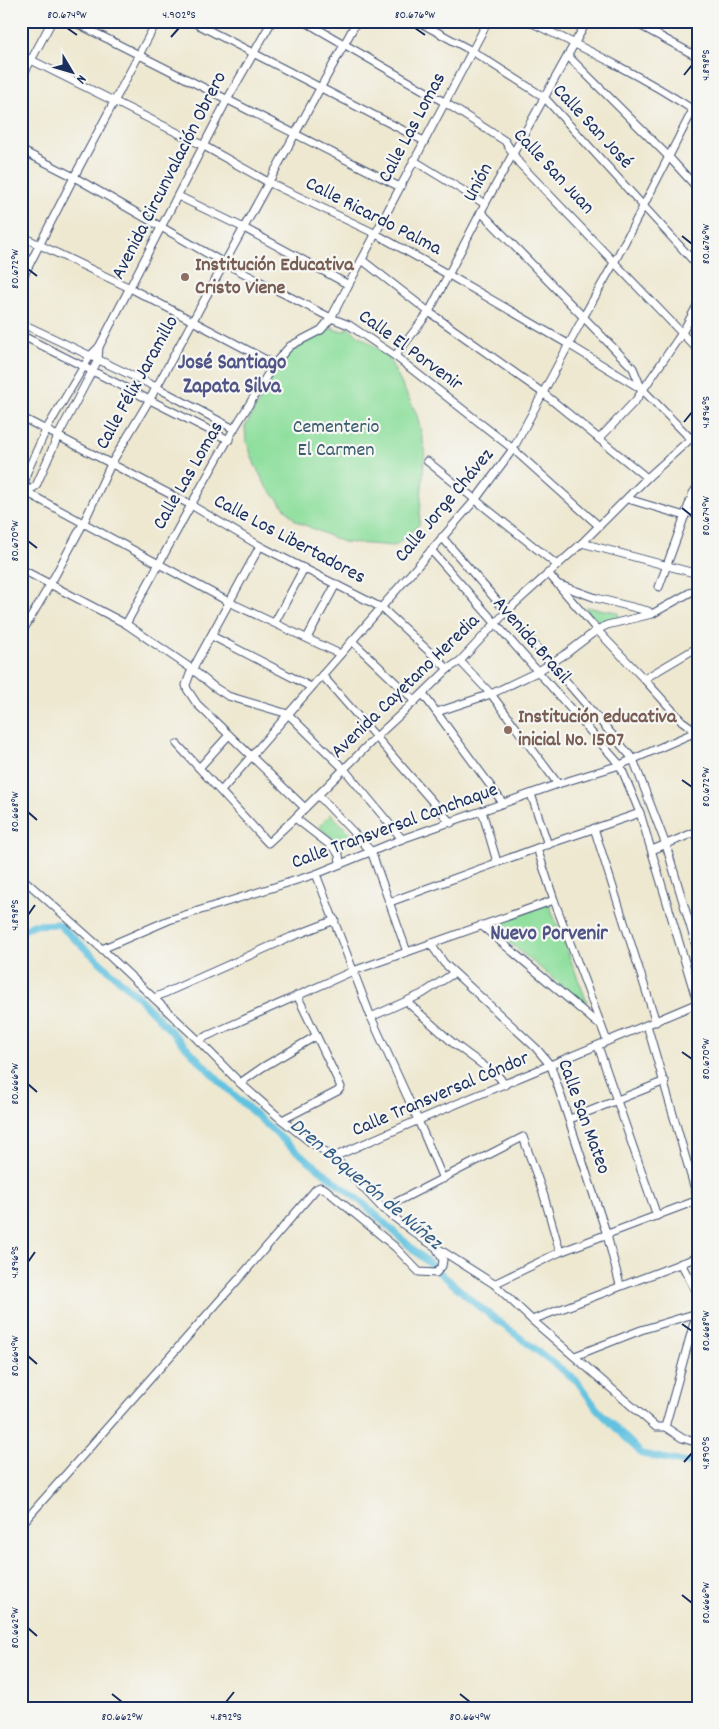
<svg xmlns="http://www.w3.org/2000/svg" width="719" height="1729" font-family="Dekko,sans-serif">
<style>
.green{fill:#8fdf9e;stroke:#55877e}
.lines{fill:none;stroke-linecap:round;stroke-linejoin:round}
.canal{stroke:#62c2e0;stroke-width:7}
.minor-casing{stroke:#3b4b6f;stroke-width:9}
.minor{stroke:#fff;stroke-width:7}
.ticks{fill:none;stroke:#1b2f5e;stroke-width:2}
.education-dot{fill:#8d6e63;stroke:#f6f6f2;stroke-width:2}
.labels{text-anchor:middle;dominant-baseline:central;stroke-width:4.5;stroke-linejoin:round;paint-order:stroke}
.street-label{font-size:20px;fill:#1b2f5e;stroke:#f6f6f2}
.education-label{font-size:20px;font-weight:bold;fill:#785e54;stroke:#f6f6f2;text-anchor:start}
.park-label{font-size:20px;fill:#385b6e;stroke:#f6f6f2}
.neighbourhood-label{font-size:21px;font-weight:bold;fill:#515487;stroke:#f6f6f2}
.water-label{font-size:21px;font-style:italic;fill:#305b85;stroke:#f6f6f2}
.neatline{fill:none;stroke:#1b2f5e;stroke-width:2}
.ticks-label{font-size:12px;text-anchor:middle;fill:#1b2f5e}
</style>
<rect width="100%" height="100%" fill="#f6f6f2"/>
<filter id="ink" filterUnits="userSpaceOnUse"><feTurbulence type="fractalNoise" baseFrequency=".02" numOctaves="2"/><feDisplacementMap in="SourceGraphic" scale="10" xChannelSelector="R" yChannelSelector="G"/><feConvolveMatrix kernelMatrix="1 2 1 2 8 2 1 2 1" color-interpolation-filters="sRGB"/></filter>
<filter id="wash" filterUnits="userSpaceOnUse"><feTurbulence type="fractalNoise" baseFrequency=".0096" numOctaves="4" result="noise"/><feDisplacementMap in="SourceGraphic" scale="20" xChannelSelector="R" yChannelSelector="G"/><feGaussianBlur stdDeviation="1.12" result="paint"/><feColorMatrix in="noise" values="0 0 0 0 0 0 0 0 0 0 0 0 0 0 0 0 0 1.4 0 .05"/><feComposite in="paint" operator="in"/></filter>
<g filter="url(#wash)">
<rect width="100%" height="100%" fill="#eee8d0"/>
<g class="green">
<polygon points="334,327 334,330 345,331 347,327 387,355 417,415 425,450 419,525 395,546 343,542 296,521 266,486 255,465 246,440 245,427 284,357 292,351"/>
<polygon points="586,607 618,612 619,620 599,623 585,608"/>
<polygon points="331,814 353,836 341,848 319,826"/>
<polygon points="549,904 587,1002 584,1004 488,925"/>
</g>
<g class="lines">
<polyline class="canal" points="21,932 33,925 58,924 136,995 220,1082 290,1146 364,1204 415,1251 477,1305 577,1381 597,1409 642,1454 698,1465"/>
</g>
</g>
<g filter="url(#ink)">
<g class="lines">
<defs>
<g id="minor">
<polyline points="72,21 400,187"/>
<polyline points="191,21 424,141"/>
<polyline points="304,21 444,102 505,141 519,163 698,350"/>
<polyline points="417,21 472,51 544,97 698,266"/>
<path d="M 528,21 C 586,49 644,77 698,113"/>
<polyline points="632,21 698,57"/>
<polyline points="21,55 204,146 268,182 376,234 449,275 568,344 643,390 690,438"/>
<polyline points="568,56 668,156 698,189"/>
<polyline points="21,79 52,21"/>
<polyline points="21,150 74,177 224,263 331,318 349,325 395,356 513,449 599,526"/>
<polyline points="413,160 485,204"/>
<polyline points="178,196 244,228 349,285"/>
<polyline points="481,212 633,368 642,390"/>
<polyline points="21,236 130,288 274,364"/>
<polyline points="362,260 429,312 543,393 647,478"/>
<polyline points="21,281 74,177 157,21"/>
<polyline points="21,323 156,387 234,429"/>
<polyline points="21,335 229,440"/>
<polyline points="395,356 429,312 485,204 587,21"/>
<polyline points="21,417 191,505 260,546 382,608 448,669"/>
<polyline points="599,439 636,400 682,333 698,304"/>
<polyline points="427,461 557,565"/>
<polyline points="26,492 25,481 27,472 46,430 90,356 99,347 227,100 272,21"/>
<polyline points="26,492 229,602 340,654"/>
<polyline points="628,499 685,516"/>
<polyline points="21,500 26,492 36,486 58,436 98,360 99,347"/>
<polyline points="687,512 698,515"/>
<polyline points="442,537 633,759 666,845 698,952"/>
<polyline points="582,543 698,574"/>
<polyline points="260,546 190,674 186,685 187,689 197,704 305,808"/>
<polyline points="431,550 620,765 640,813 698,1005"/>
<polyline points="21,569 126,624 192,669 214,687 228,696 288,714 344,769 402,839"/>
<polyline points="548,573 597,630 644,679 682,721 692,728 698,745"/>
<polyline points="560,585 596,598 648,611 652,614"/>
<polyline points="659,587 693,493 698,486"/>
<polyline points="275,622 304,568"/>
<polyline points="126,624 191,505 234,429 274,364 290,346 321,330 331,318 488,21"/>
<polyline points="21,634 51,583 84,522 111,464 150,399 357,21"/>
<polyline points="212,636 311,687"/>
<polyline points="307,638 336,584"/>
<polyline points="352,641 415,701"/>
<polyline points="460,661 491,694 558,784"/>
<polyline points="322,675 451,823"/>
<polyline points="644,679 698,647"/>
<polyline points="423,694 503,803"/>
<polyline points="437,712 491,694 537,672 567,653 597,630 607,625 652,614 698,588"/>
<polyline points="177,744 268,843 295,818 376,737 415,701 448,669 460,661 507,611 582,543 647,478 698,432"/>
<polyline points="199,768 229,735"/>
<polyline points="221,791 476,499 513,449 584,316 615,261 698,100"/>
<polyline points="531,794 548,845"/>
<polyline points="318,795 371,851 407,952"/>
<polyline points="482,811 497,862"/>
<polyline points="295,818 335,849 339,855 340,863"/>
<polyline points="594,828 656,1022"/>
<polyline points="537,848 554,900 607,1041"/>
<polyline points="652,850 698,831"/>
<polyline points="316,874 371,1017 418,1120 443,1179"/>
<polyline points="21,877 102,949 198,1040 240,1083 282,1120 310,1142 334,1157 383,1209 420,1237 494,1284 532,1320 656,1427 665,1427 682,1438 698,1443"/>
<polyline points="390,902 537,848 640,813"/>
<polyline points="481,925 597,1023"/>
<polyline points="430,943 444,963 536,1048 551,1066 607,1235 620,1285"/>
<polyline points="102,949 169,920 316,874 402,839 558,784 620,765 698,731"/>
<polyline points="154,998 291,937 335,920"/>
<polyline points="407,1002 453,1043 499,1077 505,1085"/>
<polyline points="371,1017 422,994 454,973"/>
<polyline points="647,1025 698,1200"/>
<polyline points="198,1040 353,971 554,900"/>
<polyline points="598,1046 657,1216"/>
<polyline points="240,1083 263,1067 316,1036"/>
<polyline points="570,1119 665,1081"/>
<polyline points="282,1120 338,1091 341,1087 297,995"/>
<path d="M 334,1157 C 454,1103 577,1055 698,1003"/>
<polyline points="383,1209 523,1137 544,1196 560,1252"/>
<polyline points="681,1263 698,1296"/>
<polyline points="494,1284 560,1252 698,1200"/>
<polyline points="532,1320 698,1257"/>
<polyline points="575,1356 641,1330 697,1313"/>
<polyline points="665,1427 698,1308"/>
<polyline points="21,1525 243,1274 316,1189 320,1187 325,1189 395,1247 419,1272 436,1273 442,1266 443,1260 437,1249"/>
</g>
</defs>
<use href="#minor" class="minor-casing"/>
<use href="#minor" class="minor"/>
</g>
</g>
<path class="ticks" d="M 67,28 L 77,35M 415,28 L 425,35M 171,37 L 179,28M 684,75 L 692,65M 682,236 L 692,244M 28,269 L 37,276M 684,422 L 692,412M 682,508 L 692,516M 28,541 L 37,548M 682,780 L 692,787M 28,812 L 37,820M 28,915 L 35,905M 682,1052 L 692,1059M 28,1084 L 37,1092M 28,1262 L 35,1252M 682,1324 L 692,1331M 28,1356 L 37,1364M 684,1462 L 692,1453M 682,1595 L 692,1603M 28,1628 L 37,1636M 112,1694 L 122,1702M 460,1694 L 470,1702M 226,1702 L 234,1692"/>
<g class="education-dot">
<circle cx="185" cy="277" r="5"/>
<circle cx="508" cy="730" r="5"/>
</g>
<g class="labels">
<g class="street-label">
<text transform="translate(592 127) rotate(47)">Calle San José</text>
<text transform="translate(413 128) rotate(-62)">Calle Las Lomas</text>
<text transform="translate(553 172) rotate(47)">Calle San Juan</text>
<text transform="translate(170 176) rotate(-63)">Avenida Circunvalación Obrero</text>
<text transform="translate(479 183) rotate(-62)">Unión</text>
<text transform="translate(373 217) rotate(27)">Calle Ricardo Palma</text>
<text transform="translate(410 351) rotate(36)">Calle El Porvenir</text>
<text transform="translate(138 383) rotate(-61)">Calle Félix Jaramillo</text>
<text transform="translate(189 476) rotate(-60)">Calle Las Lomas</text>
<text transform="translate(445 506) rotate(-50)">Calle Jorge Chávez</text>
<text transform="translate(289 540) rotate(28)">Calle Los Libertadores</text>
<text transform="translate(531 641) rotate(49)">Avenida Brasil</text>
<text transform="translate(406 687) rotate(-44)">Avenida Cayetano Heredia</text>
<text transform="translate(395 827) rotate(-20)">Calle Transversal Canchaque</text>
<text transform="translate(441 1095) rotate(-23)">Calle Transversal Cóndor</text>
<text transform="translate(583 1117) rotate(70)">Calle San Mateo</text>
</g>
<g class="education-label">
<text x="195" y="266">Institución Educativa<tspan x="195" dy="23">Cristo Viene</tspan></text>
<text x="518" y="718">Institución educativa<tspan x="518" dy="23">inicial No. 1507</tspan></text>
</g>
<g class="park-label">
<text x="336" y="428">Cementerio<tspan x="336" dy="23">El Carmen</tspan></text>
</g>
<g class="neighbourhood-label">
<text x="232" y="364">José Santiago<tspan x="232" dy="24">Zapata Silva</tspan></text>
<text x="549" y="935">Nuevo Porvenir</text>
</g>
<g class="water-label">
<text transform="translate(365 1185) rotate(40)">Dren Boquerón de Núñez</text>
</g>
</g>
<rect width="719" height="1729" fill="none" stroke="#f6f6f2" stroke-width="55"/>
<g transform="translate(72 72) rotate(128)" stroke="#f6f6f2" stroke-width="4" paint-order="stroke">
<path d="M0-4L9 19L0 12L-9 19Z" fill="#1b2f5e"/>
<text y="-8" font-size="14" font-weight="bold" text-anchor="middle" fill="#1b2f5e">N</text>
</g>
<rect x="28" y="28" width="664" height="1674" class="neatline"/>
<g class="ticks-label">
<text x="67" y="18">80.674°W</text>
<text x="179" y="18">4.902°S</text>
<text x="415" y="18">80.676°W</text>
<text transform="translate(705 65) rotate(-90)" y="4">4.898°S</text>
<text transform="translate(705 244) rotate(-90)" y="4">80.676°W</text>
<text transform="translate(14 269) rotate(-90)" y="4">80.672°W</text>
<text transform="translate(705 412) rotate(-90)" y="4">4.896°S</text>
<text transform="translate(705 516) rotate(-90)" y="4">80.674°W</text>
<text transform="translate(14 541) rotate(-90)" y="4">80.670°W</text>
<text transform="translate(705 787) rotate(-90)" y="4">80.672°W</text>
<text transform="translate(14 812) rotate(-90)" y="4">80.668°W</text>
<text transform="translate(14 915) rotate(-90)" y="4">4.898°S</text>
<text transform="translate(705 1059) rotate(-90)" y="4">80.670°W</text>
<text transform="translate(14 1084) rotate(-90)" y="4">80.666°W</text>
<text transform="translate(14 1262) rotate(-90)" y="4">4.896°S</text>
<text transform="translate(705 1331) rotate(-90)" y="4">80.668°W</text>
<text transform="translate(14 1356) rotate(-90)" y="4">80.664°W</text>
<text transform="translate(705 1453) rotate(-90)" y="4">4.890°S</text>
<text transform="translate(705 1603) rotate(-90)" y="4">80.666°W</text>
<text transform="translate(14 1628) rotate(-90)" y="4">80.662°W</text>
<text x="122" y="1720">80.662°W</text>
<text x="226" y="1720">4.892°S</text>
<text x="470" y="1720">80.664°W</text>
</g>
</svg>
